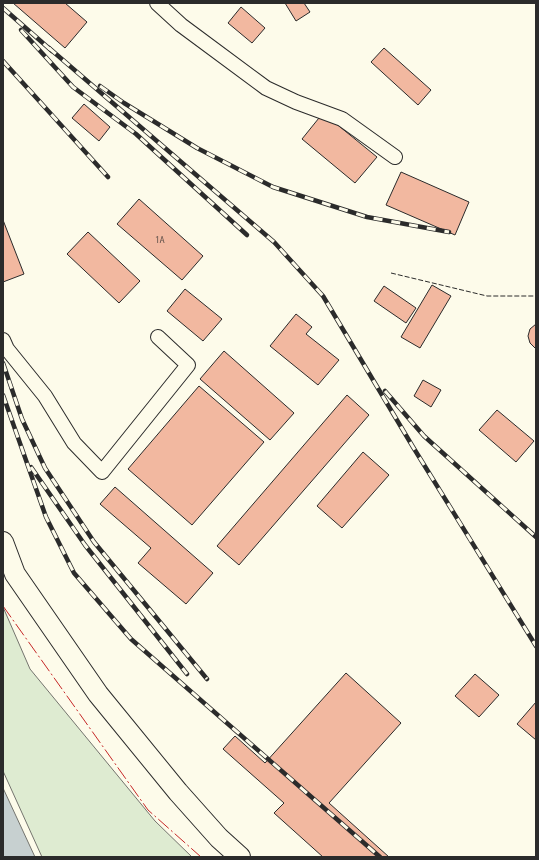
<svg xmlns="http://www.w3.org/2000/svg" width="539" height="860" font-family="'Roboto Condensed',sans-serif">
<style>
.green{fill:#deebd1;stroke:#74746e}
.water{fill:#c7d0d0;stroke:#74746e}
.building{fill:#f2b8a0;stroke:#2b2b2b}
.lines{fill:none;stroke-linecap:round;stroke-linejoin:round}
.street-casing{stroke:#2b2b2b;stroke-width:16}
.secondary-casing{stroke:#2b2b2b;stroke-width:22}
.street{stroke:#fdfbea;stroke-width:14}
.secondary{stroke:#fdfbea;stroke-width:20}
.rail-casing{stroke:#2b2b2b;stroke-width:4.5}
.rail{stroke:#fdfbea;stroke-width:3;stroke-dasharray:9;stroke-linecap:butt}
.fence{stroke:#2b2b2b;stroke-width:1;stroke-dasharray:5 2;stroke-linecap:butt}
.power{stroke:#c62828;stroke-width:1;stroke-dasharray:14 3 2 3;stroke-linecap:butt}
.labels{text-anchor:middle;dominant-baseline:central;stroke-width:3;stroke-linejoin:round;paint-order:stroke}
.number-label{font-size:9px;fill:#5d4e48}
</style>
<rect width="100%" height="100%" fill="#fdfbea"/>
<polygon class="green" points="3,607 30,669 155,821 192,857 42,857 3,771"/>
<polygon class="water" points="3,788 35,857 3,857"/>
<g class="building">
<polygon points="13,3 65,3 87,22 65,48"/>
<polygon points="285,3 304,3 310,12 296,21"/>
<polygon points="241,7 265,28 252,43 228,23"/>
<polygon points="384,48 431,90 418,105 371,62"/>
<polygon points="84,104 110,127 99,141 72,118"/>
<polygon points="323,113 377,157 355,183 302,139"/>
<polygon points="401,172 469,202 455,235 386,205"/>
<polygon points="139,199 203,256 182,280 117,224"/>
<polygon points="3,220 24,274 3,282"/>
<polygon points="88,232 140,281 119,303 67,254"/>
<polygon points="432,285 451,296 420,348 401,337"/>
<polygon points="384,286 416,308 406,323 374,301"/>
<polygon points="185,289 222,319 203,341 167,311"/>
<polygon points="296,314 312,327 306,334 339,360 318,385 270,346"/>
<polygon points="536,324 536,349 530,343 528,336 530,329"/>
<polygon points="224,351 294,413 270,440 200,379"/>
<polygon points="423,380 441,390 431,407 414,396"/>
<polygon points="199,386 264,442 192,525 128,469"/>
<polygon points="347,395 369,415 239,565 217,546"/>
<polygon points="497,410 534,441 516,462 479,430"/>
<polygon points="363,452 389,475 342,528 317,506"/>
<polygon points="115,487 213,573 186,604 138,563 151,548 100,504"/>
<polygon points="346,673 401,723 329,803 389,857 323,857 274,813 284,803 223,749 235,736 265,763"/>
<polygon points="475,674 499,695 479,717 455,696"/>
<polygon points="536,702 536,740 517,724"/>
</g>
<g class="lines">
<defs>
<g id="street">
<polyline points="157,3 181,25 266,88 296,102 342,119 395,157"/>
<polyline points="3,340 7,349 45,396 74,443 102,472 188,365 158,337"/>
</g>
<polyline id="secondary" points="3,542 15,574 98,694 178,792 219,838 240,857"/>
</defs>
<use href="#street" class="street-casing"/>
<use href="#secondary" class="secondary-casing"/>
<use href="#street" class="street"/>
<use href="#secondary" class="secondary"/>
<defs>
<g id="rail">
<polyline points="3,8 52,51"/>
<polyline points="21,30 73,87 136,134 247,235"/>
<polyline points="49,48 274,242 323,296 413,447 536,646"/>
<polyline points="3,61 108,177"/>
<polyline points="100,86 124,103 197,148 273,187 367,217 449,232"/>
<polyline points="3,363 22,419 45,468 94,542 207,679"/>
<polyline points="385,391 424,436 536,537"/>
<polyline points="3,395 46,517 74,573 131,639 380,857"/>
<polyline points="31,467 85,545 187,674"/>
</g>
</defs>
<use href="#rail" class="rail-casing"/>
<use href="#rail" class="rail"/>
<polyline class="fence" points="391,273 487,296 536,296"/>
<polyline class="power" points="3,606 148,810 201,857"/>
</g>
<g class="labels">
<g class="number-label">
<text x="160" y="240">1А</text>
</g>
</g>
<rect width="539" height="860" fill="none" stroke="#2b2b2b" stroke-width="8"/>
</svg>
